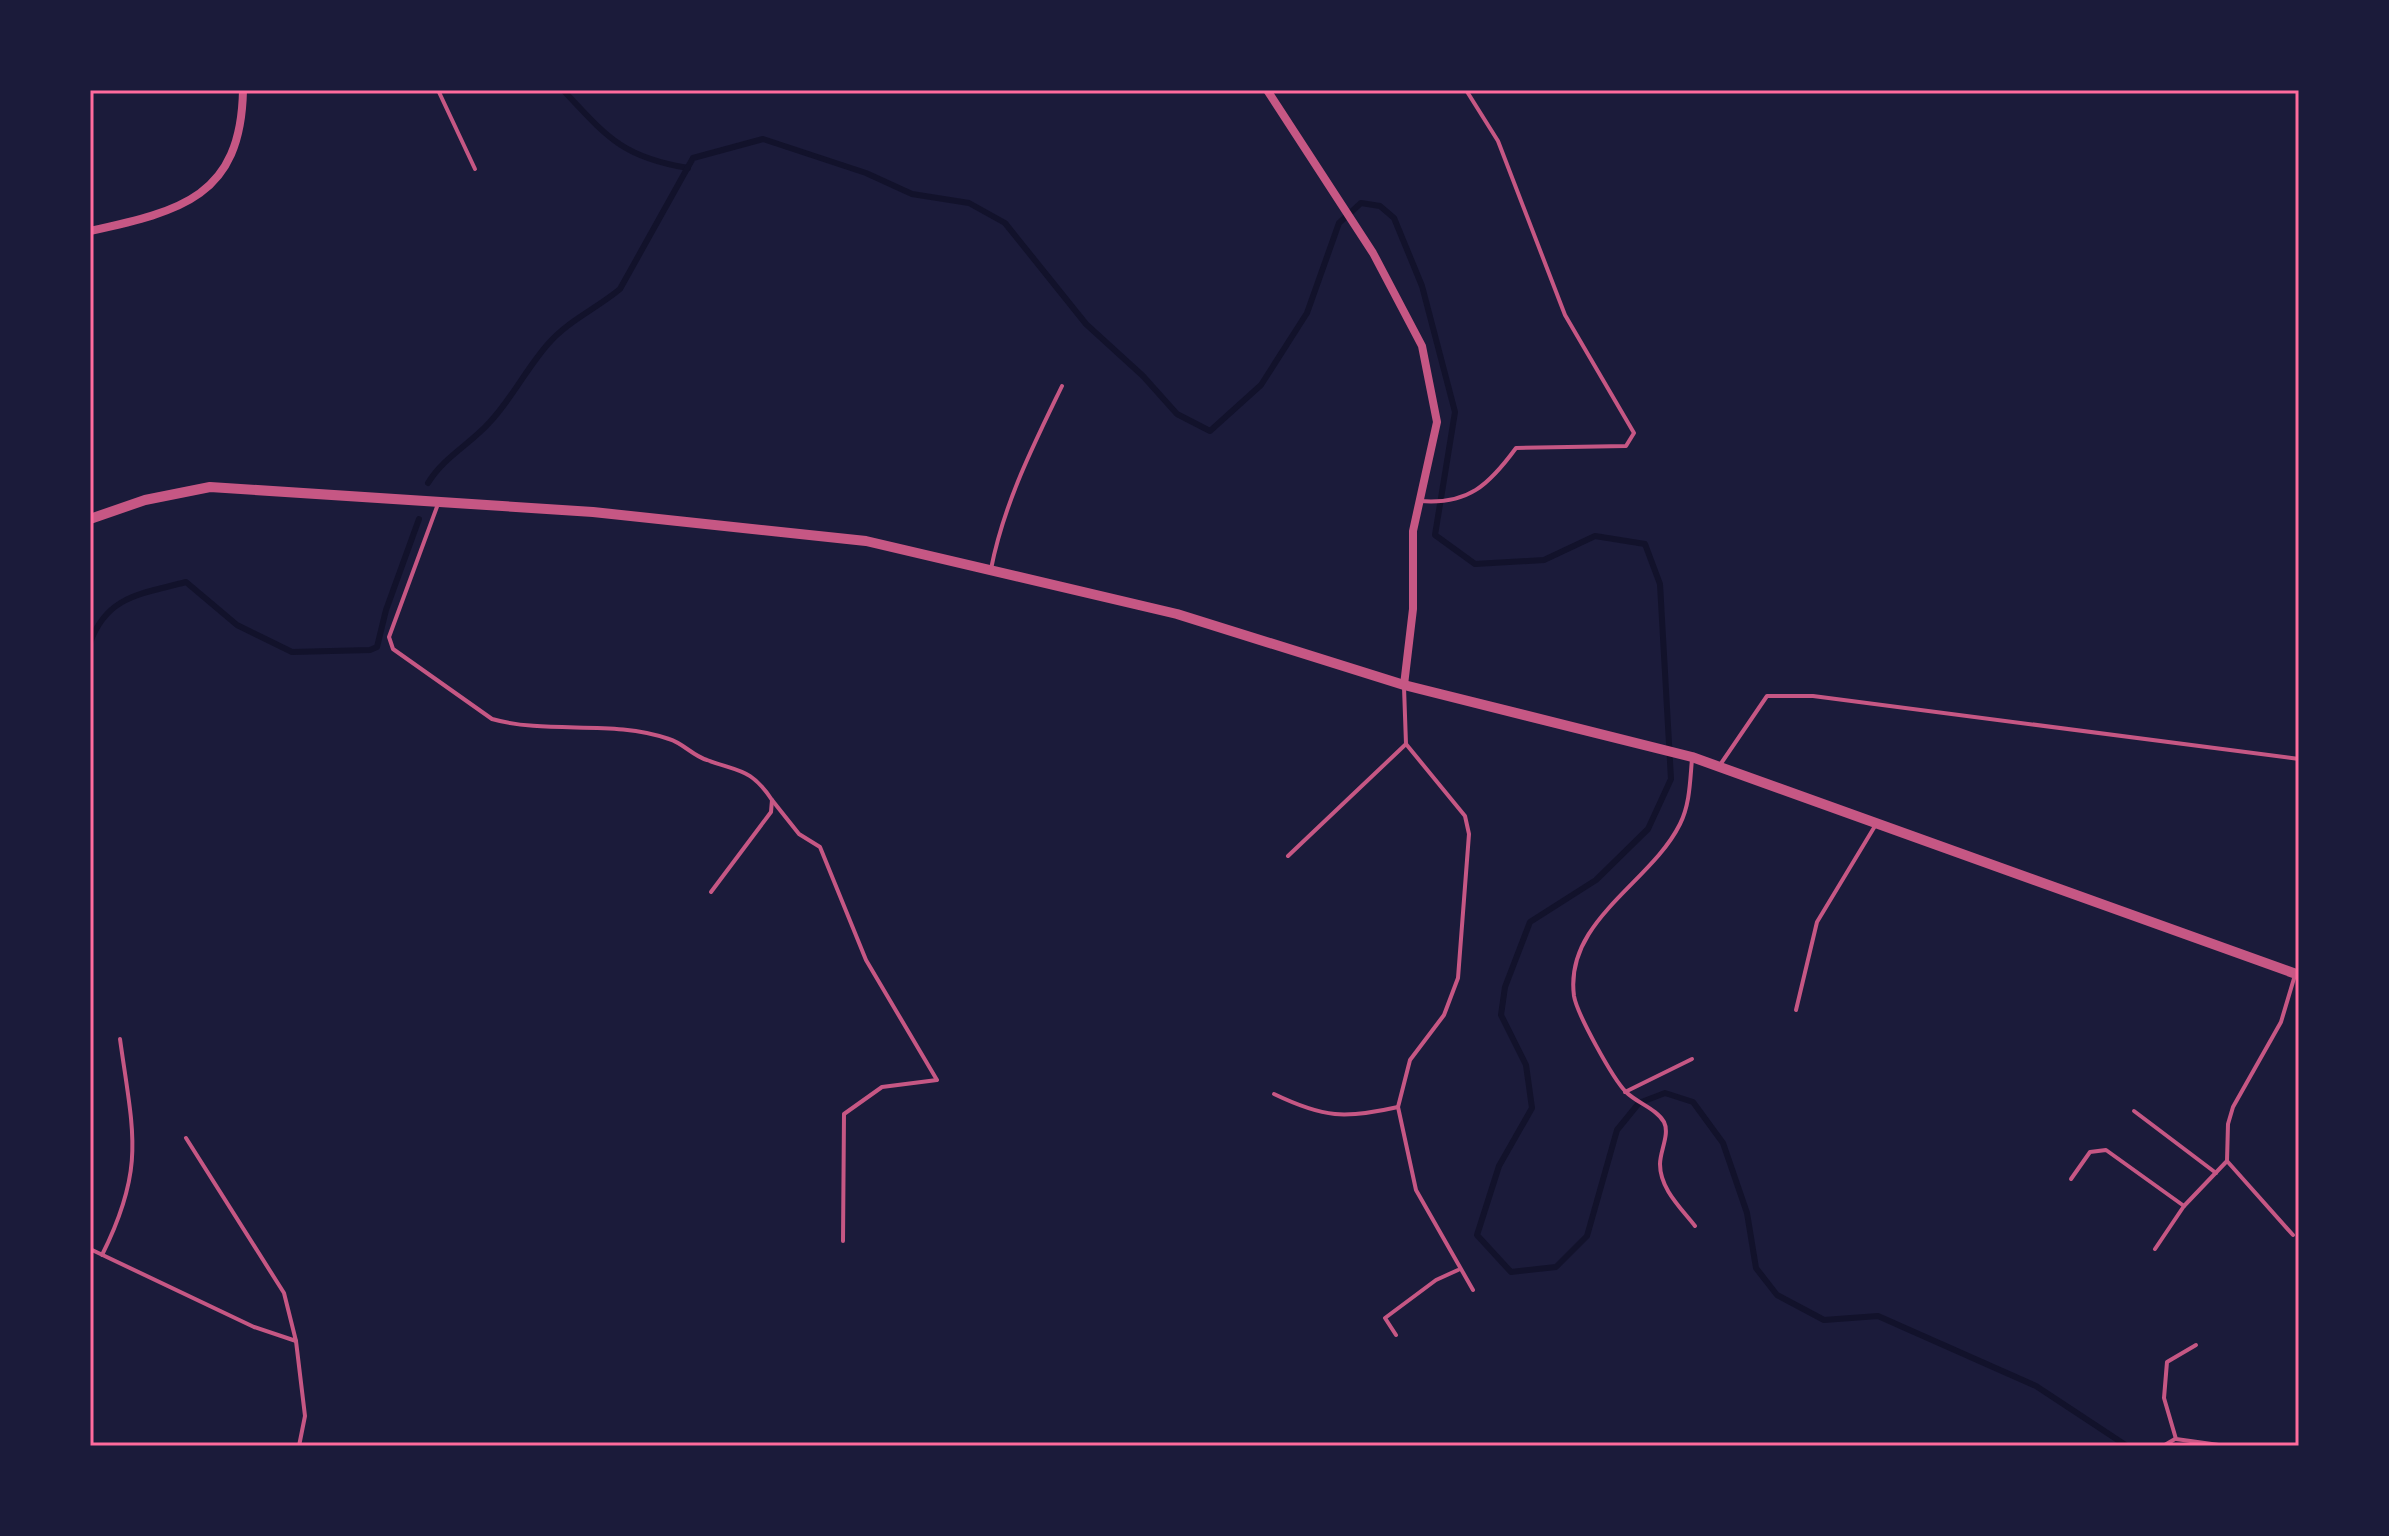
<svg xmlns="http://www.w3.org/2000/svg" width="2389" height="1536" font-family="Manrope,sans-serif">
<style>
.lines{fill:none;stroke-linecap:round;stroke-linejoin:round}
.stream{stroke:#12122b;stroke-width:6}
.service{stroke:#c65784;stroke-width:4}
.minor{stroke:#c65784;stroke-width:8}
.tertiary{stroke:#c65784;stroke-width:10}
.neatline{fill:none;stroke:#ff6b9d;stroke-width:3}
</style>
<rect width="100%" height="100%" fill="#1b1b3a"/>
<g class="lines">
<g class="stream">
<path d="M 563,90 C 607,137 622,157 688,168"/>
<path d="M 428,483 C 444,457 469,445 489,423 C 511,400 526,369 548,344 C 569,320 596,309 620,289 L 693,158 L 763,139 L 866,173 L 912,194 L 969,203 L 1005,223 L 1086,324 L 1143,376 L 1177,414 L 1210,431 L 1261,385 L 1307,313 L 1339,223 L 1361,203 L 1380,206 L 1394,218 L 1422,286 L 1455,412 L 1435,535 L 1475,564 L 1544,560 L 1595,536 L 1645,544 L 1660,584 L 1671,779 L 1648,829 L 1596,880 L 1530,922 L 1505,987 L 1501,1015 L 1526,1065 L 1532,1108 L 1499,1166 L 1477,1235 L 1511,1272 L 1556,1267 L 1587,1236 L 1617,1130 L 1639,1103 L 1665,1093 L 1693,1102 L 1723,1143 L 1747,1213 L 1756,1268 L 1777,1295 L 1824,1320 L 1878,1316 L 2036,1386 L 2127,1446"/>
<path d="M 90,643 C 107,595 142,594 186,582 L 237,625 L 292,652 L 370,650 L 377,647 L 386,610 L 419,519"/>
</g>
<g class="service">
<polyline points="438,90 475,169"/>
<path d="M 1420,501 C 1468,505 1489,485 1516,448 L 1626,446 L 1634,433 L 1565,315 L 1498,141 L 1466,90"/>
<path d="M 438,504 L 389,637 L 393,649 L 492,719 C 549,735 613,719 669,739 C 683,743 693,756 707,760 C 739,772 751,768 772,800 L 771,812 L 711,892"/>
<path d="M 991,569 C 1004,503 1033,446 1062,386"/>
<polyline points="1404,687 1406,744 1465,816 1469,834 1458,978 1444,1015 1410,1060 1398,1107 1416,1190 1473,1290"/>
<path d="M 1692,759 C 1690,781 1690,804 1680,824 C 1651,883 1564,921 1574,996 C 1577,1014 1613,1079 1626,1092 C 1637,1103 1657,1109 1664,1122 C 1670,1134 1660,1151 1660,1164 C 1660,1189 1681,1208 1695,1226"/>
<polyline points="1720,765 1767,696 1813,696 2299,759"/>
<polyline points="772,800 799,834 820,847 866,960 937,1080 882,1087 844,1114 843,1241"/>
<polyline points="1288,856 1406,744"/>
<polyline points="1796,1010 1817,922 1875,826"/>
<polyline points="1625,1092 1692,1059"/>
<path d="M 1274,1094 C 1324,1118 1345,1119 1398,1107"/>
<polyline points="2134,1111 2216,1173"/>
<polyline points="2227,1161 2293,1235"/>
<polyline points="2071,1179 2090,1152 2106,1150 2184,1206"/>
<polyline points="90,1249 254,1327 296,1341 284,1293 186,1138"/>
<polyline points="2155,1249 2184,1206 2227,1161 2228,1124 2233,1107 2281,1022 2295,975"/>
<path d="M 102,1255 C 146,1167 133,1133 120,1039"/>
<polyline points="1396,1335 1385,1318 1436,1280 1458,1270"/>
<polyline points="296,1341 305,1416 299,1446"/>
<polyline points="2196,1345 2167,1362 2164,1398 2176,1439 2226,1446"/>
<polyline points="2163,1446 2175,1439"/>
</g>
<g class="minor">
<polyline points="1267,90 1373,253 1422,346 1437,422 1413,531 1413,609 1404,685"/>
<path d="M 90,231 C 181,211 241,197 243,90"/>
</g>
<polyline class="tertiary" points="90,519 145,500 210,487 593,512 866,541 1177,614 1404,685 1692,757 2299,975"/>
</g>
<rect width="2389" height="1536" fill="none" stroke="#1b1b3a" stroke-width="184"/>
<rect x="92" y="92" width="2205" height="1352" class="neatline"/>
</svg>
